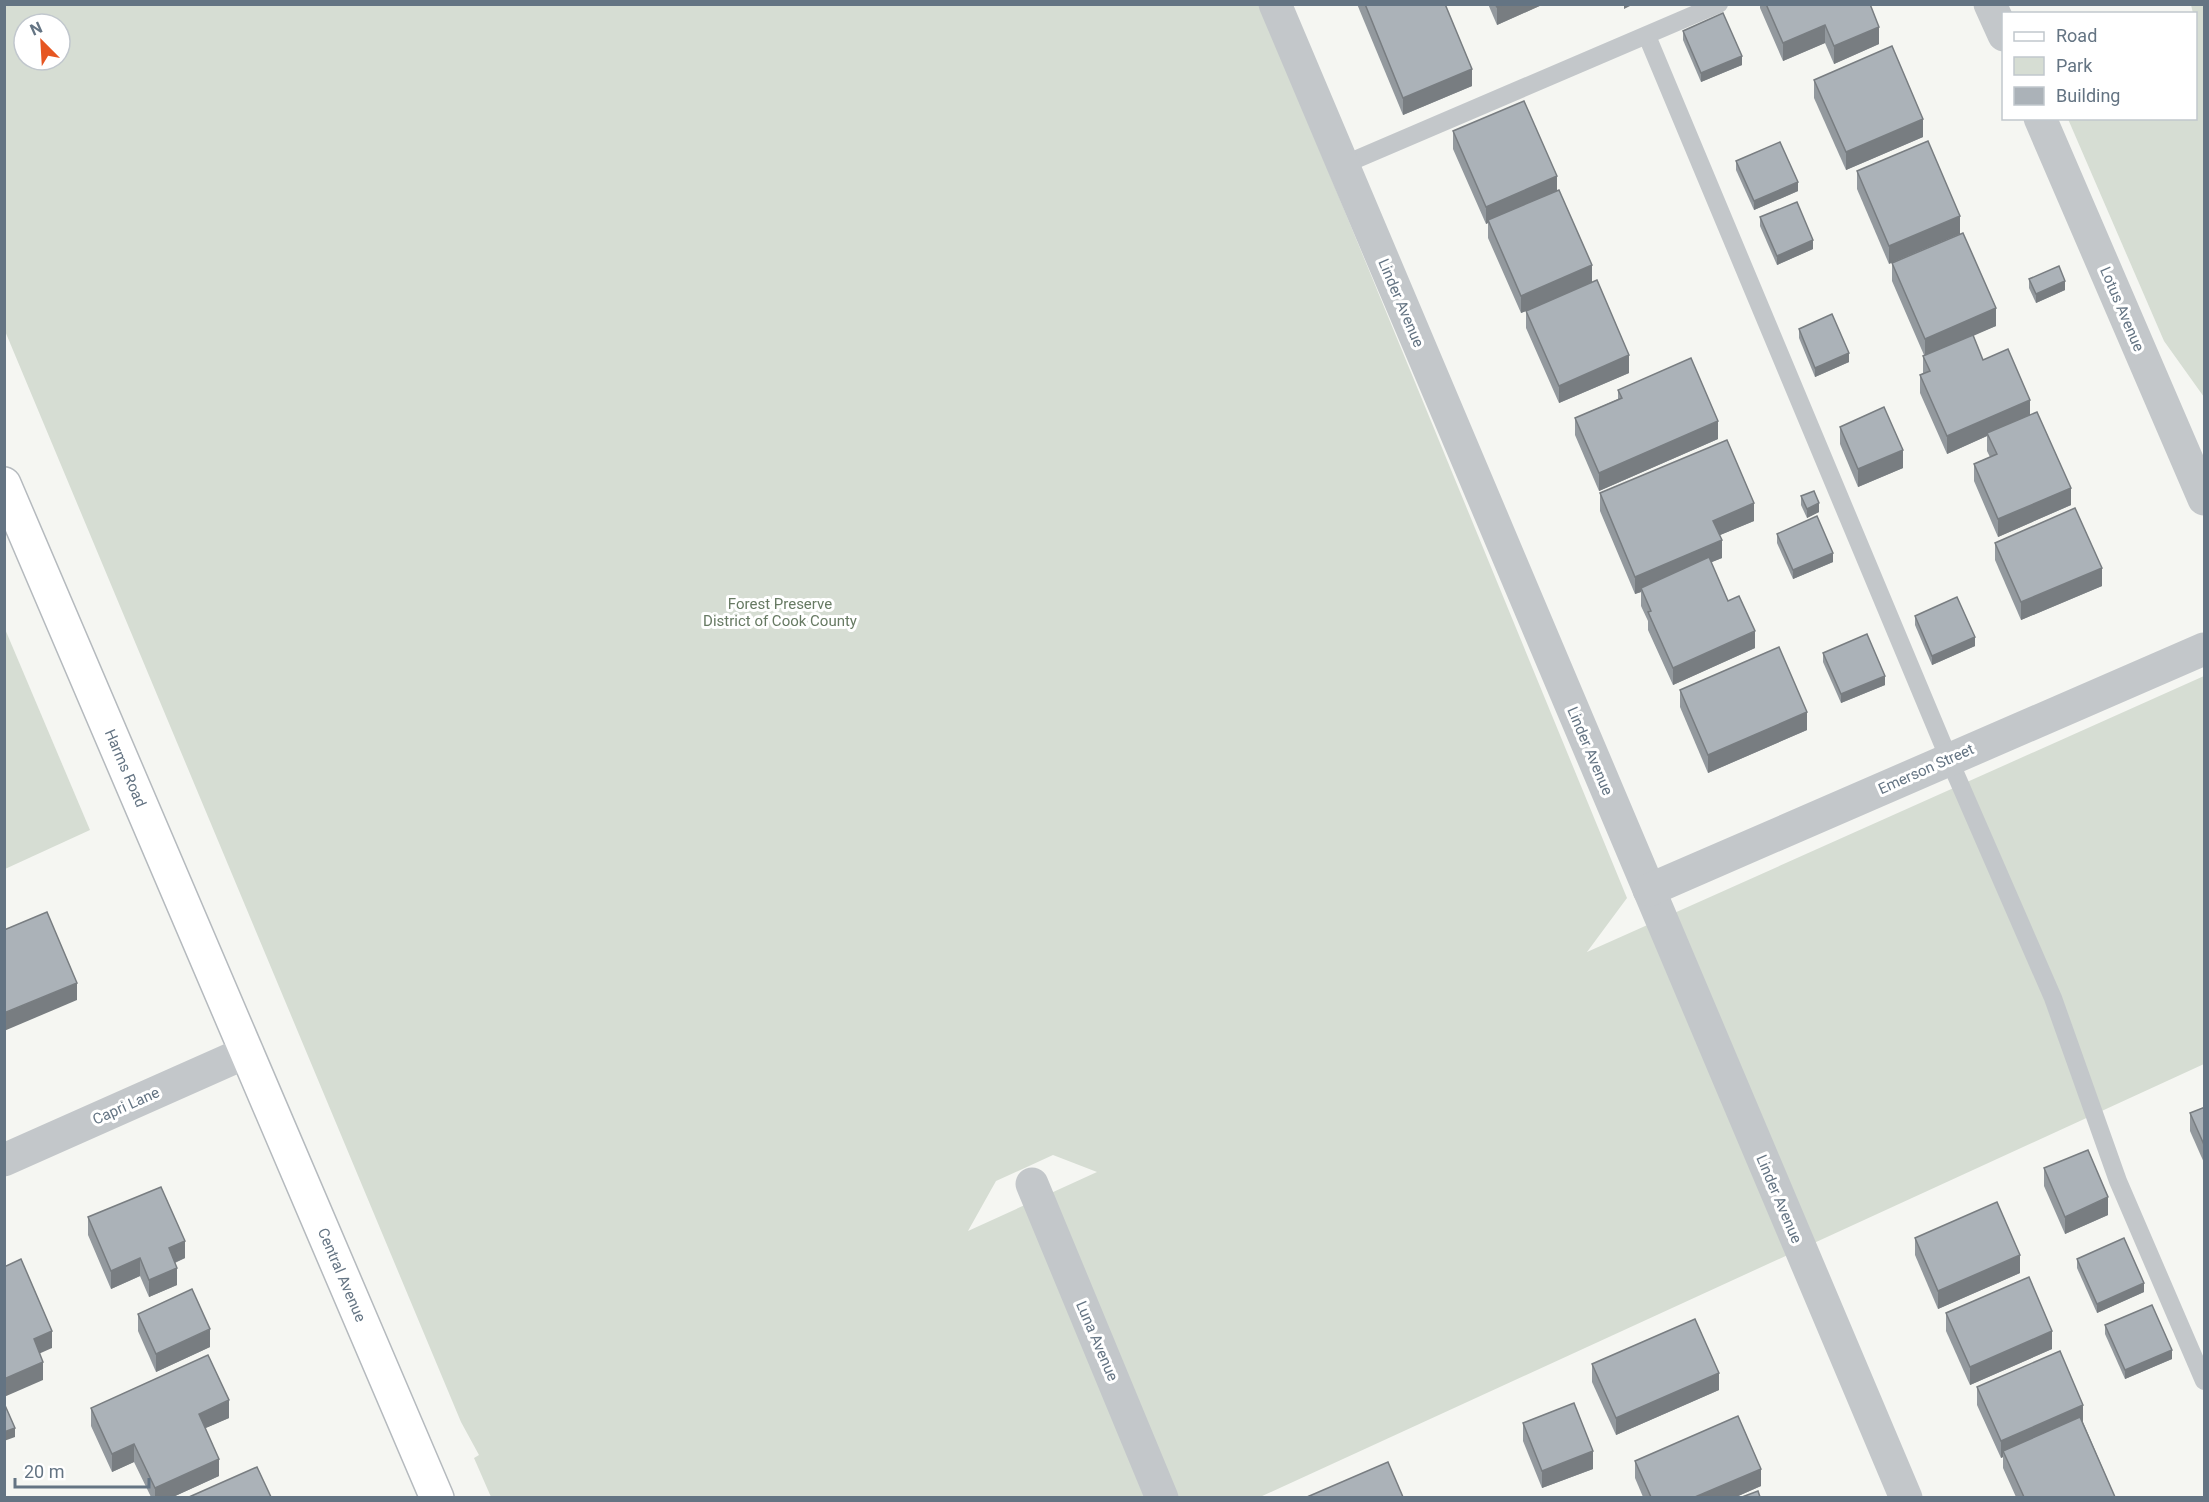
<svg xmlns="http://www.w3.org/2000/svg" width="2209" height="1502" font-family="Roboto,sans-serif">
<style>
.green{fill:#d6ddd3;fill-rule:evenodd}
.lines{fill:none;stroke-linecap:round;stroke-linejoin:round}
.secondary-casing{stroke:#b5babe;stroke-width:36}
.lane{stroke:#c3c7ca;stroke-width:18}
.street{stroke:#c3c7ca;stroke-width:33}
.secondary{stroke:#fff;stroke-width:33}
.wall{fill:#93999e}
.shaded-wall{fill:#787d81}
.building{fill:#abb2b8;stroke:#787d81;stroke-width:1.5}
.labels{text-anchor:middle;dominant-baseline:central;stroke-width:6;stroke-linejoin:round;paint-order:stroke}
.street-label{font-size:15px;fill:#647483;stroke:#fff}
.park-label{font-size:15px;fill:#677a63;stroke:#fff}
</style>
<rect width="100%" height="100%" fill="#f5f6f2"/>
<g class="green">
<path d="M 4,5 L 1260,5 L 1627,898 L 1587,952 L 2204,676 L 2204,1064 L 1260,1497 L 491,1497 L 474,1458 L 479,1455 L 461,1422 L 5,331 ZM 24,24 L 60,24 L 60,60 L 24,60 ZM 1053,1155 L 1097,1172 L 968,1231 L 996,1181 Z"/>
<polygon points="2191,5 2204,5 2204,397 2164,341 2068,119 2196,118 2196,14 2193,13"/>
<polygon points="5,629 90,830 5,869 4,869"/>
</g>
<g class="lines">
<defs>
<g id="secondary">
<path id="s1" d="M 4,484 L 437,1498"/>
</g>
</defs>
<use href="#secondary" class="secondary-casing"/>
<g class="lane">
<polyline points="1647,36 1949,759 2053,998 2118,1181 2204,1381"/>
<polyline points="1343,165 1719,4"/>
</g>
<g class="street">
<polyline points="1275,4 1906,1498"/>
<polyline points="1990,4 2004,35"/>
<polyline points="2040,118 2204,499"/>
<polyline points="1649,890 2204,649"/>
<polyline points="4,1160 247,1052"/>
<polyline points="1032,1184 1162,1498"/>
</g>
<use href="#secondary" class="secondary"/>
</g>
<g class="wall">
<polygon points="1357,4 1445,4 1472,86 1403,115"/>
<polygon points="1488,4 1544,4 1497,25"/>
<polygon points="1760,4 1766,4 1879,44 1834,64 1825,43 1783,61 1760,8"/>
<polygon points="1683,31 1742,65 1701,82 1683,40"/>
<polygon points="1814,80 1923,137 1846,170 1814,98"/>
<polygon points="1453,131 1557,191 1592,282 1629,373 1559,403 1526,328 1526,311 1521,313 1488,238 1488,223 1486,224 1453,149"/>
<polygon points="1928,141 1889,264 1857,189 1857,171"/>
<polygon points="1736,161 1798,191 1754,210 1736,170"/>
<polygon points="1760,217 1813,249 1777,265 1760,226"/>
<polygon points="1892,263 1996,326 1973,335 1983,360 2030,415 2071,505 1998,537 1974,481 1974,464 1990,457 1987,451 1987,436 1947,454 1920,393 1920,375 1923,373 1923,356 1924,355 1892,281"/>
<polygon points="2029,279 2065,290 2036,303 2029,288"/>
<polygon points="1799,329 1849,362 1815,377 1799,338"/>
<polygon points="1618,390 1718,439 1599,491 1575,435 1575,418 1618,399"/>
<polygon points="1840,427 1903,468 1858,487 1840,444"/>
<polygon points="1600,493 1754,521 1720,535 1722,558 1711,562 1728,601 1755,648 1673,685 1648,630 1648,621 1641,606 1641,592 1635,594 1600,511"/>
<polygon points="1801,496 1819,512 1807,518 1801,505"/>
<polygon points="1777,534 1833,562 1793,579 1777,543"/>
<polygon points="1995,543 2102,586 2021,620 1995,560"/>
<polygon points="1915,616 1975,646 1932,665 1915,625"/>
<polygon points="1823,653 1885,685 1841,703 1823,662"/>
<polygon points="1680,690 1807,730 1708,773 1680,707"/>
<polygon points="2205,1107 2205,1165 2190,1131 2190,1113"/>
<polygon points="2044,1168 2108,1215 2065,1234 2044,1186"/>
<polygon points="88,1217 185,1258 175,1263 177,1285 149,1297 140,1276 111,1289 88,1235"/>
<polygon points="1915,1238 2020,1273 1938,1309 1915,1255"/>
<polygon points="2077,1259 2144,1292 2097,1313 2077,1268"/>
<polygon points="1946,1313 2052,1349 1970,1385 1946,1331"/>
<polygon points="138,1314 210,1347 156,1372 138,1331"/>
<polygon points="2105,1325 2172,1359 2125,1379 2105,1334"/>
<polygon points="1592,1364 1719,1390 1616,1435 1592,1382"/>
<polygon points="1977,1387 2083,1422 2115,1497 2016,1497 2003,1468 2003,1457 2001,1458 1977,1405"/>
<polygon points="91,1408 229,1418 205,1428 219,1476 173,1497 151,1497 134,1462 112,1472 91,1426"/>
<polygon points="1523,1423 1593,1469 1542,1488 1523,1441"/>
<polygon points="1635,1461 1761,1486 1736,1497 1643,1497 1635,1478"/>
</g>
<g class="shaded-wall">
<polygon points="1504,4 1544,4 1497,25 1497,7"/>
<polygon points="1624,4 1634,4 1624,9"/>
<polygon points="1825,25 1825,43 1783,61 1783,43"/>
<polygon points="1879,27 1879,44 1834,64 1834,46"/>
<polygon points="1742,56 1742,65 1701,82 1701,73"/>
<polygon points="1472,69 1472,86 1403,115 1403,98"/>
<polygon points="1923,119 1923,137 1846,170 1846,152"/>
<polygon points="1557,176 1557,194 1488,220 1488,223 1486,224 1486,207"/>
<polygon points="1798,182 1798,191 1754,210 1754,201"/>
<polygon points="1960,216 1960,234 1889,264 1889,246"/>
<polygon points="1813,240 1813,249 1777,265 1777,256"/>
<polygon points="1592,265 1592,283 1521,313 1521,296"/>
<polygon points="2065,281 2065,290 2036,303 2036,294"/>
<polygon points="1996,308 1996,326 1925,357 1925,339"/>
<polygon points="1849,353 1849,362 1815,377 1815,368"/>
<polygon points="1629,355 1629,373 1559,403 1559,386"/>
<polygon points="2030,400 2030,417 1987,433 1987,436 1947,454 1947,436"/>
<polygon points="1718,421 1718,439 1599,491 1599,473"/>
<polygon points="1903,450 1903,468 1858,487 1858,469"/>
<polygon points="2071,488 2071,505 1998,537 1998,519"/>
<polygon points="1754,503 1754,521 1713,538 1713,521"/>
<polygon points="1819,503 1819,512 1807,518 1807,509"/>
<polygon points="1722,540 1722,558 1642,591 1641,588 1641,592 1635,594 1635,577"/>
<polygon points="1833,553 1833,562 1793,579 1793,570"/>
<polygon points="2102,568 2102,586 2021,620 2021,602"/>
<polygon points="1755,631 1755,648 1673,685 1673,668"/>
<polygon points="1975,637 1975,646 1932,665 1932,656"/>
<polygon points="1885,676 1885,685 1841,703 1841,694"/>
<polygon points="1807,712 1807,730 1708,773 1708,755"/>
<polygon points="77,983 77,1000 4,1031 4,1013"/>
<polygon points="2108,1197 2108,1215 2065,1234 2065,1217"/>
<polygon points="185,1241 185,1258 169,1265 169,1248"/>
<polygon points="2020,1255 2020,1273 1938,1309 1938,1291"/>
<polygon points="140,1258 140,1276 111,1289 111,1271"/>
<polygon points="177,1268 177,1285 149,1297 149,1280"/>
<polygon points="2144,1283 2144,1292 2097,1313 2097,1304"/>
<polygon points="210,1329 210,1347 156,1372 156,1354"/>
<polygon points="52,1331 52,1348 34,1356 34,1339"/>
<polygon points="2052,1331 2052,1349 1970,1385 1970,1367"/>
<polygon points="2172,1350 2172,1359 2125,1379 2125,1370"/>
<polygon points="43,1362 43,1380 4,1397 4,1379"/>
<polygon points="1719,1373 1719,1390 1616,1435 1616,1418"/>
<polygon points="229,1400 229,1418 199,1431 199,1414"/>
<polygon points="2083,1405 2083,1422 2006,1456 2003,1451 2003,1457 2001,1458 2001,1441"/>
<polygon points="15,1428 15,1437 4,1441 4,1432"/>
<polygon points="134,1444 134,1462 112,1472 112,1454"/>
<polygon points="1593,1451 1593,1469 1542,1488 1542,1471"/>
<polygon points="219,1459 219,1476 173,1497 155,1497 155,1488"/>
<polygon points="1761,1469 1761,1486 1736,1497 1695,1497"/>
</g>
<g class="building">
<polygon points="1365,4 1445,4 1472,69 1403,98"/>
<polygon points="1495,4 1504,4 1497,7"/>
<polygon points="1766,4 1870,4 1879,27 1834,46 1825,25 1783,43"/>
<polygon points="1723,13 1742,56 1701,73 1683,31"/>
<polygon points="1892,46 1923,119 1846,152 1814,80"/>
<polygon points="1524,101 1557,176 1486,207 1453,131"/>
<polygon points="1928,141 1960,216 1889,246 1857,171"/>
<polygon points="1780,142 1798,182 1754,201 1736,161"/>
<polygon points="1559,190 1592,265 1521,296 1488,220"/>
<polygon points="1797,202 1813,240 1777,256 1760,217"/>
<polygon points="1963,233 1996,308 1925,339 1892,263"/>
<polygon points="2059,266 2065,281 2036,294 2029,279"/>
<polygon points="1597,280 1629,355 1559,386 1526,311"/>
<polygon points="1832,314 1849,353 1815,368 1799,329"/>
<polygon points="1973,335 1983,360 2008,349 2030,400 1947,436 1920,375 1930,371 1923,356"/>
<polygon points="1691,358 1718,421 1599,473 1575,418 1622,398 1618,390"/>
<polygon points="1884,407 1903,450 1858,469 1840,427"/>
<polygon points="2037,412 2071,488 1998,519 1974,464 1997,454 1987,433"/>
<polygon points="1727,440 1754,503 1713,521 1722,540 1635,577 1600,493"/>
<polygon points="1814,491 1819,503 1807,509 1801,496"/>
<polygon points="2075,508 2102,568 2021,602 1995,543"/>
<polygon points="1817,516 1833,553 1793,570 1777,534"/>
<polygon points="1709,557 1728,601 1739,596 1755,631 1673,668 1648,612 1651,611 1641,588"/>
<polygon points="1957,597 1975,637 1932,656 1915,616"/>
<polygon points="1867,634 1885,676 1841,694 1823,653"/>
<polygon points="1779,647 1807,712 1708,755 1680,690"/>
<polygon points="47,912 77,983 4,1013 4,930"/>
<polygon points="2205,1107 2205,1147 2190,1113"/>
<polygon points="2088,1150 2108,1197 2065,1217 2044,1168"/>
<polygon points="161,1187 185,1241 169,1248 177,1268 149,1280 140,1258 111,1271 88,1217"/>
<polygon points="1997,1202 2020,1255 1938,1291 1915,1238"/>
<polygon points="2124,1238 2144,1283 2097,1304 2077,1259"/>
<polygon points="21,1259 52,1331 34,1339 43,1362 4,1379 4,1267"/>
<polygon points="2029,1277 2052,1331 1970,1367 1946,1313"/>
<polygon points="192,1289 210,1329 156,1354 138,1314"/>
<polygon points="2152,1305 2172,1350 2125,1370 2105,1325"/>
<polygon points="1695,1319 1719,1373 1616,1418 1592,1364"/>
<polygon points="2060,1351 2083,1405 2001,1441 1977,1387"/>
<polygon points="208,1355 229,1400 199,1414 219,1459 155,1488 134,1444 112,1454 91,1408"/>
<polygon points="4,1403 15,1428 4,1432"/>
<polygon points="1574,1403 1593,1451 1542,1471 1523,1423"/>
<polygon points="1738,1416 1761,1469 1695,1497 1651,1497 1635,1461"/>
<polygon points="2080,1417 2115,1497 2024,1497 2003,1451"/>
<polygon points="1388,1462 1403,1497 1307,1497"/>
<polygon points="257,1467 271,1497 189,1497"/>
<polygon points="1758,1491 1760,1497 1742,1497"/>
</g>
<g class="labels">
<g class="street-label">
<text transform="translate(1401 303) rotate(67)">Linder Avenue</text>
<text transform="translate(2122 309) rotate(67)">Lotus Avenue</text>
<text transform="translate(1590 751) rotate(67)">Linder Avenue</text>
<text stroke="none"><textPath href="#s1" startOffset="309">Harms Road</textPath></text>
<text transform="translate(1926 769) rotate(-24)">Emerson Street</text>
<text transform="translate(126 1106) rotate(-24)">Capri Lane</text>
<text transform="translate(1779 1199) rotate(67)">Linder Avenue</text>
<text stroke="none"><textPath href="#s1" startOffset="860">Central Avenue</textPath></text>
<text transform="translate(1097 1341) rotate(67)">Luna Avenue</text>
</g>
<g class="park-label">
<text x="780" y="604">Forest Preserve<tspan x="780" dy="17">District of Cook County</tspan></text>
</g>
</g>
<rect width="2209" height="1502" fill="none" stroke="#647483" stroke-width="12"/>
<rect x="2002" y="12" width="195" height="108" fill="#ffffff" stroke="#c1c7cd" stroke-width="1.5"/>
<rect x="2014" y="32" width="30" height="9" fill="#ffffff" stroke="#c1c7cd" stroke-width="1.5"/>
<text x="2056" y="42" font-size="18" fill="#647483">Road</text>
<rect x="2014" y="57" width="30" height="18" fill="#d6ddd3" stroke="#c1c7cd" stroke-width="1.5"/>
<text x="2056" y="72" font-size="18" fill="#647483">Park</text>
<rect x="2014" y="87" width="30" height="18" fill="#abb2b8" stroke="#c1c7cd" stroke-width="1.5"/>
<text x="2056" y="102" font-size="18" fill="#647483">Building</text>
<g transform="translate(42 42) rotate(336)"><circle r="28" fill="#ffffff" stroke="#c1c7cd" stroke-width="1.5"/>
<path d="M0-4.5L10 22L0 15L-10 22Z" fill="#e65622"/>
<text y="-9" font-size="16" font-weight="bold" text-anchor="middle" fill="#647483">N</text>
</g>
<path d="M15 1478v9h134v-9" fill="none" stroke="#647483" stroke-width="3"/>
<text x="24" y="1478" font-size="18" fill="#647483" stroke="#ffffff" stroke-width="4.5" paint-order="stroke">20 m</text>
</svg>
